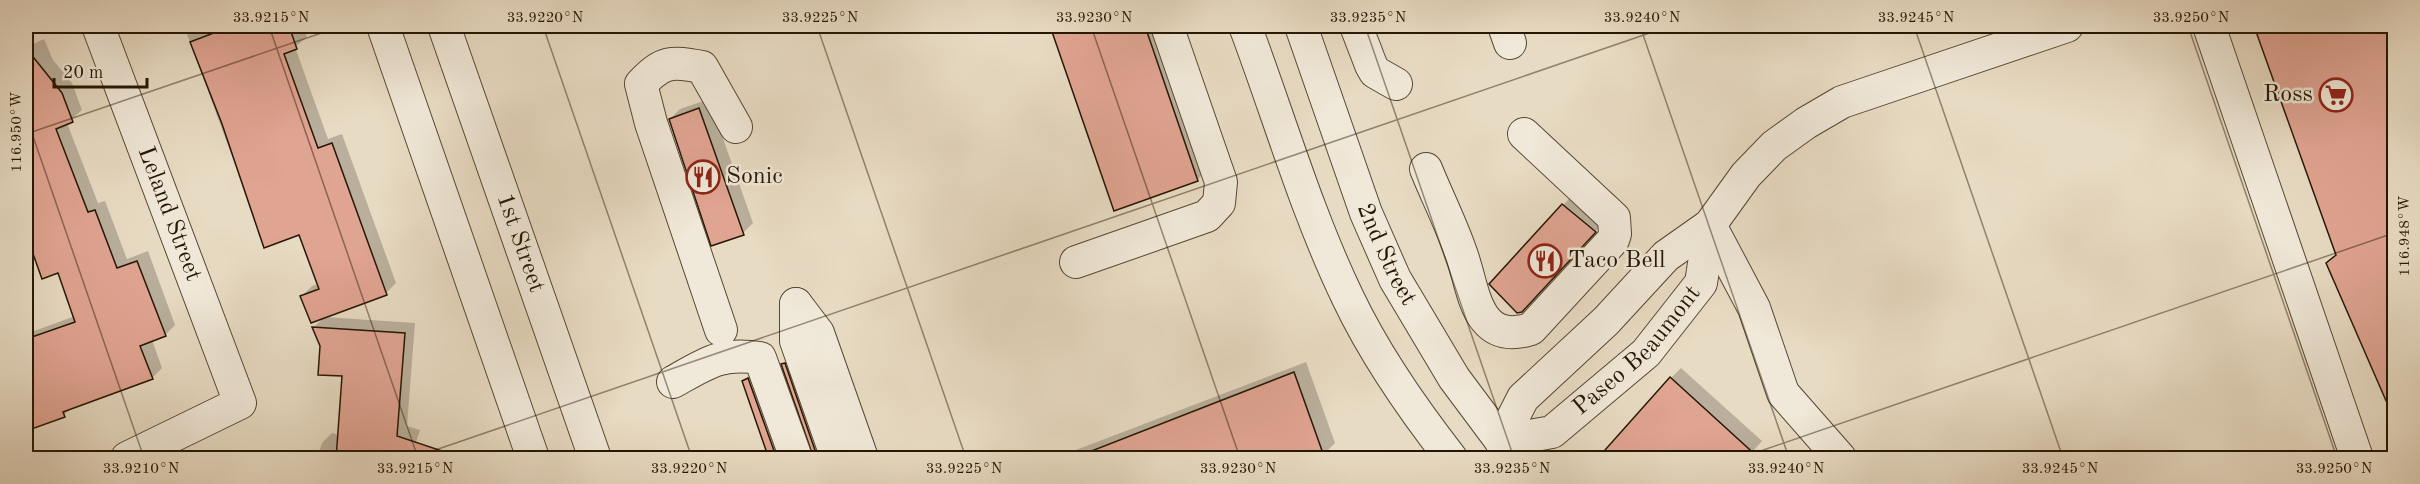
<svg xmlns="http://www.w3.org/2000/svg" width="2420" height="484" font-family="'Old Standard TT',serif">
<style>
.shadow{fill:#0003}
.building{fill:#e0a492;stroke:#251703;stroke-width:1.5}
.lines{fill:none;stroke-linecap:round;stroke-linejoin:round}
.minor-casing{stroke:#564833;stroke-width:34}
.minor{stroke:#f0e8d8;stroke-width:32}
.ticks{fill:none;stroke:#251703;stroke-width:1.5;stroke-opacity:0.45}
.labels{text-anchor:middle;dominant-baseline:central;stroke-width:5;stroke-linejoin:round;paint-order:stroke}
.poi-label{font-size:24px;fill:#251703;stroke:#f0e8d8;text-anchor:start}
.street-label{font-size:24px;fill:#251703;stroke:#f0e8d8}
.neatline{fill:none;stroke:#251703;stroke-width:2}
.ticks-label{font-size:15px;text-anchor:middle;fill:#251703}
</style>
<rect width="100%" height="100%" fill="#e8dbc3"/>
<filter id="stains"><feTurbulence type="fractalNoise" baseFrequency=".00333" numOctaves="4"/><feColorMatrix values="0 0 0 0 .2 0 0 0 0 .09 0 0 0 0 .02 0 0 0 .5 -.17"/></filter>
<radialGradient id="worn" r=".72"><stop offset=".6" stop-color="#630" stop-opacity="0"/><stop offset="1" stop-color="#630" stop-opacity=".3"/></radialGradient>
<g class="shadow">
<polygon points="26,26 33,44 44,39 53,60 72,83 82,110 67,123 98,203 105,201 127,259 148,251 175,325 165,335 152,340 162,368 152,378 72,407 64,415 26,430 26,334 75,316 59,272 43,277 26,229"/>
<polygon points="184,26 302,26 307,37 295,47 328,139 342,134 396,283 386,293 302,296 312,286 318,284 300,234 265,246"/>
<polygon points="1052,26 1160,26 1209,168 1197,180 1115,209"/>
<polygon points="2256,26 2394,26 2394,423 2382,387 2328,263 2337,254"/>
<polygon points="709,99 753,223 743,233 670,119 680,109"/>
<polygon points="1573,195 1605,221 1532,300 1563,205"/>
<polygon points="324,317 415,323 407,426 420,430 411,458 317,458 322,443 332,433 339,435 343,375 321,346 314,327"/>
<polygon points="793,354 833,458 815,458 783,365"/>
<polygon points="1306,362 1335,443 1323,455 1314,458 1055,458"/>
<polygon points="1681,368 1762,441 1747,458 1671,378"/>
<polygon points="753,371 792,458 770,458 743,382"/>
</g>
<g class="building">
<polygon points="232,26 289,26 297,49 284,54 318,148 332,143 387,295 311,323 300,296 319,289 299,235 264,248 222,124 190,42"/>
<polygon points="1050,26 1145,26 1198,181 1114,211"/>
<polygon points="2254,26 2394,26 2394,419 2326,263 2336,255"/>
<polygon points="26,48 62,93 73,122 56,129 88,212 95,210 117,268 137,261 166,336 140,346 153,379 63,412 65,417 26,431 26,339 75,322 58,273 42,279 26,234"/>
<polygon points="699,108 744,235 711,246 669,119"/>
<polygon points="1562,204 1596,232 1522,312 1517,313 1489,284"/>
<polygon points="312,327 405,333 397,436 451,454 450,459 336,459 342,376 318,375 320,346"/>
<polygon points="785,363 818,459 814,459 781,364"/>
<polygon points="1294,372 1325,459 1076,459 1076,457"/>
<polygon points="1670,377 1760,459 1597,459"/>
<polygon points="748,378 777,459 769,459 742,381"/>
</g>
<g class="lines">
<defs>
<g id="minor">
<path id="s1" d="M 98,26 L 240,403 L 127,458"/>
<polyline points="383,26 533,458"/>
<path id="s2" d="M 444,26 L 595,458"/>
<path d="M 1245,26 C 1279,116 1306,211 1348,298 C 1375,355 1412,408 1451,458"/>
<path id="s3" d="M 1301,26 L 1366,213 L 1395,279 L 1454,378 L 1501,441 L 1520,458"/>
<polyline points="1356,26 1371,65 1375,72 1396,84"/>
<polyline points="1504,26 1510,43"/>
<polyline points="2209,26 2357,458"/>
<path d="M 1426,169 C 1437,196 1450,222 1460,250 C 1474,284 1473,347 1531,329 L 1613,240 L 1615,234 L 1614,218 L 1524,134"/>
<polyline points="1710,225 1754,308 1783,393 1840,458"/>
<polyline points="1076,262 1207,216 1219,203 1221,182 1167,26"/>
<polyline points="796,304 818,333 862,458"/>
<polyline points="796,304 796,341 837,458"/>
<path d="M 721,330 L 651,123 L 641,84 C 663,61 671,61 702,67 L 736,127"/>
<path d="M 673,382 C 707,363 720,352 760,358 L 796,458"/>
<polyline points="1501,441 1523,398 1606,321 1666,256 1710,225 1746,175 1774,146 1806,123 1842,102 2067,26"/>
<path id="s4" d="M 1501,441 L 1552,432 L 1646,353 L 1701,283 L 1710,225"/>
</g>
</defs>
<use href="#minor" class="minor-casing"/>
<use href="#minor" class="minor"/>
</g>
<path class="ticks" d="M 269,26 L 418,458M 543,26 L 692,458M 817,26 L 966,458M 1091,26 L 1240,458M 1365,26 L 1514,458M 1640,26 L 1789,458M 1914,26 L 2063,458M 2188,26 L 2337,458M 26,116 L 144,458M 26,134 L 342,26M 412,458 L 1670,26M 1740,458 L 2394,233"/>
<defs>
<symbol id="supermarket-ring" viewBox="-11 -11 22 22"><circle r="9.5" fill="#f0e8d8" stroke="#8f2418" stroke-width="1.5"/><path d="M-6-5.5h2.5l.6 2H6L4.5 2H-2.5L-4.4-4H-6ZM-1.5 3.2a1.3 1.3 0 1 0 .1 0ZM3 3.2a1.3 1.3 0 1 0 .1 0Z" fill="#8f2418"/></symbol>
<symbol id="restaurant-ring" viewBox="-11 -11 22 22"><circle r="9.5" fill="#f0e8d8" stroke="#8f2418" stroke-width="1.5"/><path d="M-5-6h1v4h1v-4h1v4h1v-4h1v5L-1.5 .5V6h-2V.5L-5-1ZM5-6V6H3V1.5H1.5Q1.5-4 5-6Z" fill="#8f2418"/></symbol>
</defs>
<g fill-rule="evenodd">
<use href="#supermarket-ring" x="2317" y="76" width="38" height="38"/>
<use href="#restaurant-ring" x="684" y="158" width="38" height="38"/>
<use href="#restaurant-ring" x="1526" y="242" width="38" height="38"/>
</g>
<g class="labels">
<g class="poi-label">
<text x="2313" y="95" text-anchor="end">Ross</text>
<text x="726" y="177">Sonic</text>
<text x="1568" y="261">Taco Bell</text>
</g>
<g class="street-label">
<text stroke="none"><textPath href="#s1" startOffset="201">Leland Street</textPath></text>
<text stroke="none"><textPath href="#s2" startOffset="230">1st Street</textPath></text>
<text stroke="none"><textPath href="#s3" startOffset="244">2nd Street</textPath></text>
<text stroke="none"><textPath href="#s4" startOffset="170">Paseo Beaumont</textPath></text>
</g>
</g>
<rect width="2420" height="484" fill="none" stroke="#e8dbc3" stroke-width="66"/>
<path d="M54 78v9h93v-9" fill="none" stroke="#251703" stroke-width="3"/>
<text x="63" y="78" font-size="18" fill="#251703" stroke="#f0e8d8" stroke-width="4.5" paint-order="stroke">20 m</text>
<rect x="33" y="33" width="2354" height="418" class="neatline"/>
<g class="ticks-label">
<text x="271" y="22">33.9215°N</text>
<text x="545" y="22">33.9220°N</text>
<text x="820" y="22">33.9225°N</text>
<text x="1094" y="22">33.9230°N</text>
<text x="1368" y="22">33.9235°N</text>
<text x="1642" y="22">33.9240°N</text>
<text x="1916" y="22">33.9245°N</text>
<text x="2191" y="22">33.9250°N</text>
<text transform="translate(16 132) rotate(-90)" y="5">116.950°W</text>
<text transform="translate(2404 236) rotate(-90)" y="5">116.948°W</text>
<text x="141" y="473">33.9210°N</text>
<text x="415" y="473">33.9215°N</text>
<text x="689" y="473">33.9220°N</text>
<text x="964" y="473">33.9225°N</text>
<text x="1238" y="473">33.9230°N</text>
<text x="1512" y="473">33.9235°N</text>
<text x="1786" y="473">33.9240°N</text>
<text x="2060" y="473">33.9245°N</text>
<text x="2334" y="473">33.9250°N</text>
</g>
<rect width="100%" height="100%" filter="url(#stains)"/>
<rect width="100%" height="100%" fill="url(#worn)"/>
</svg>
